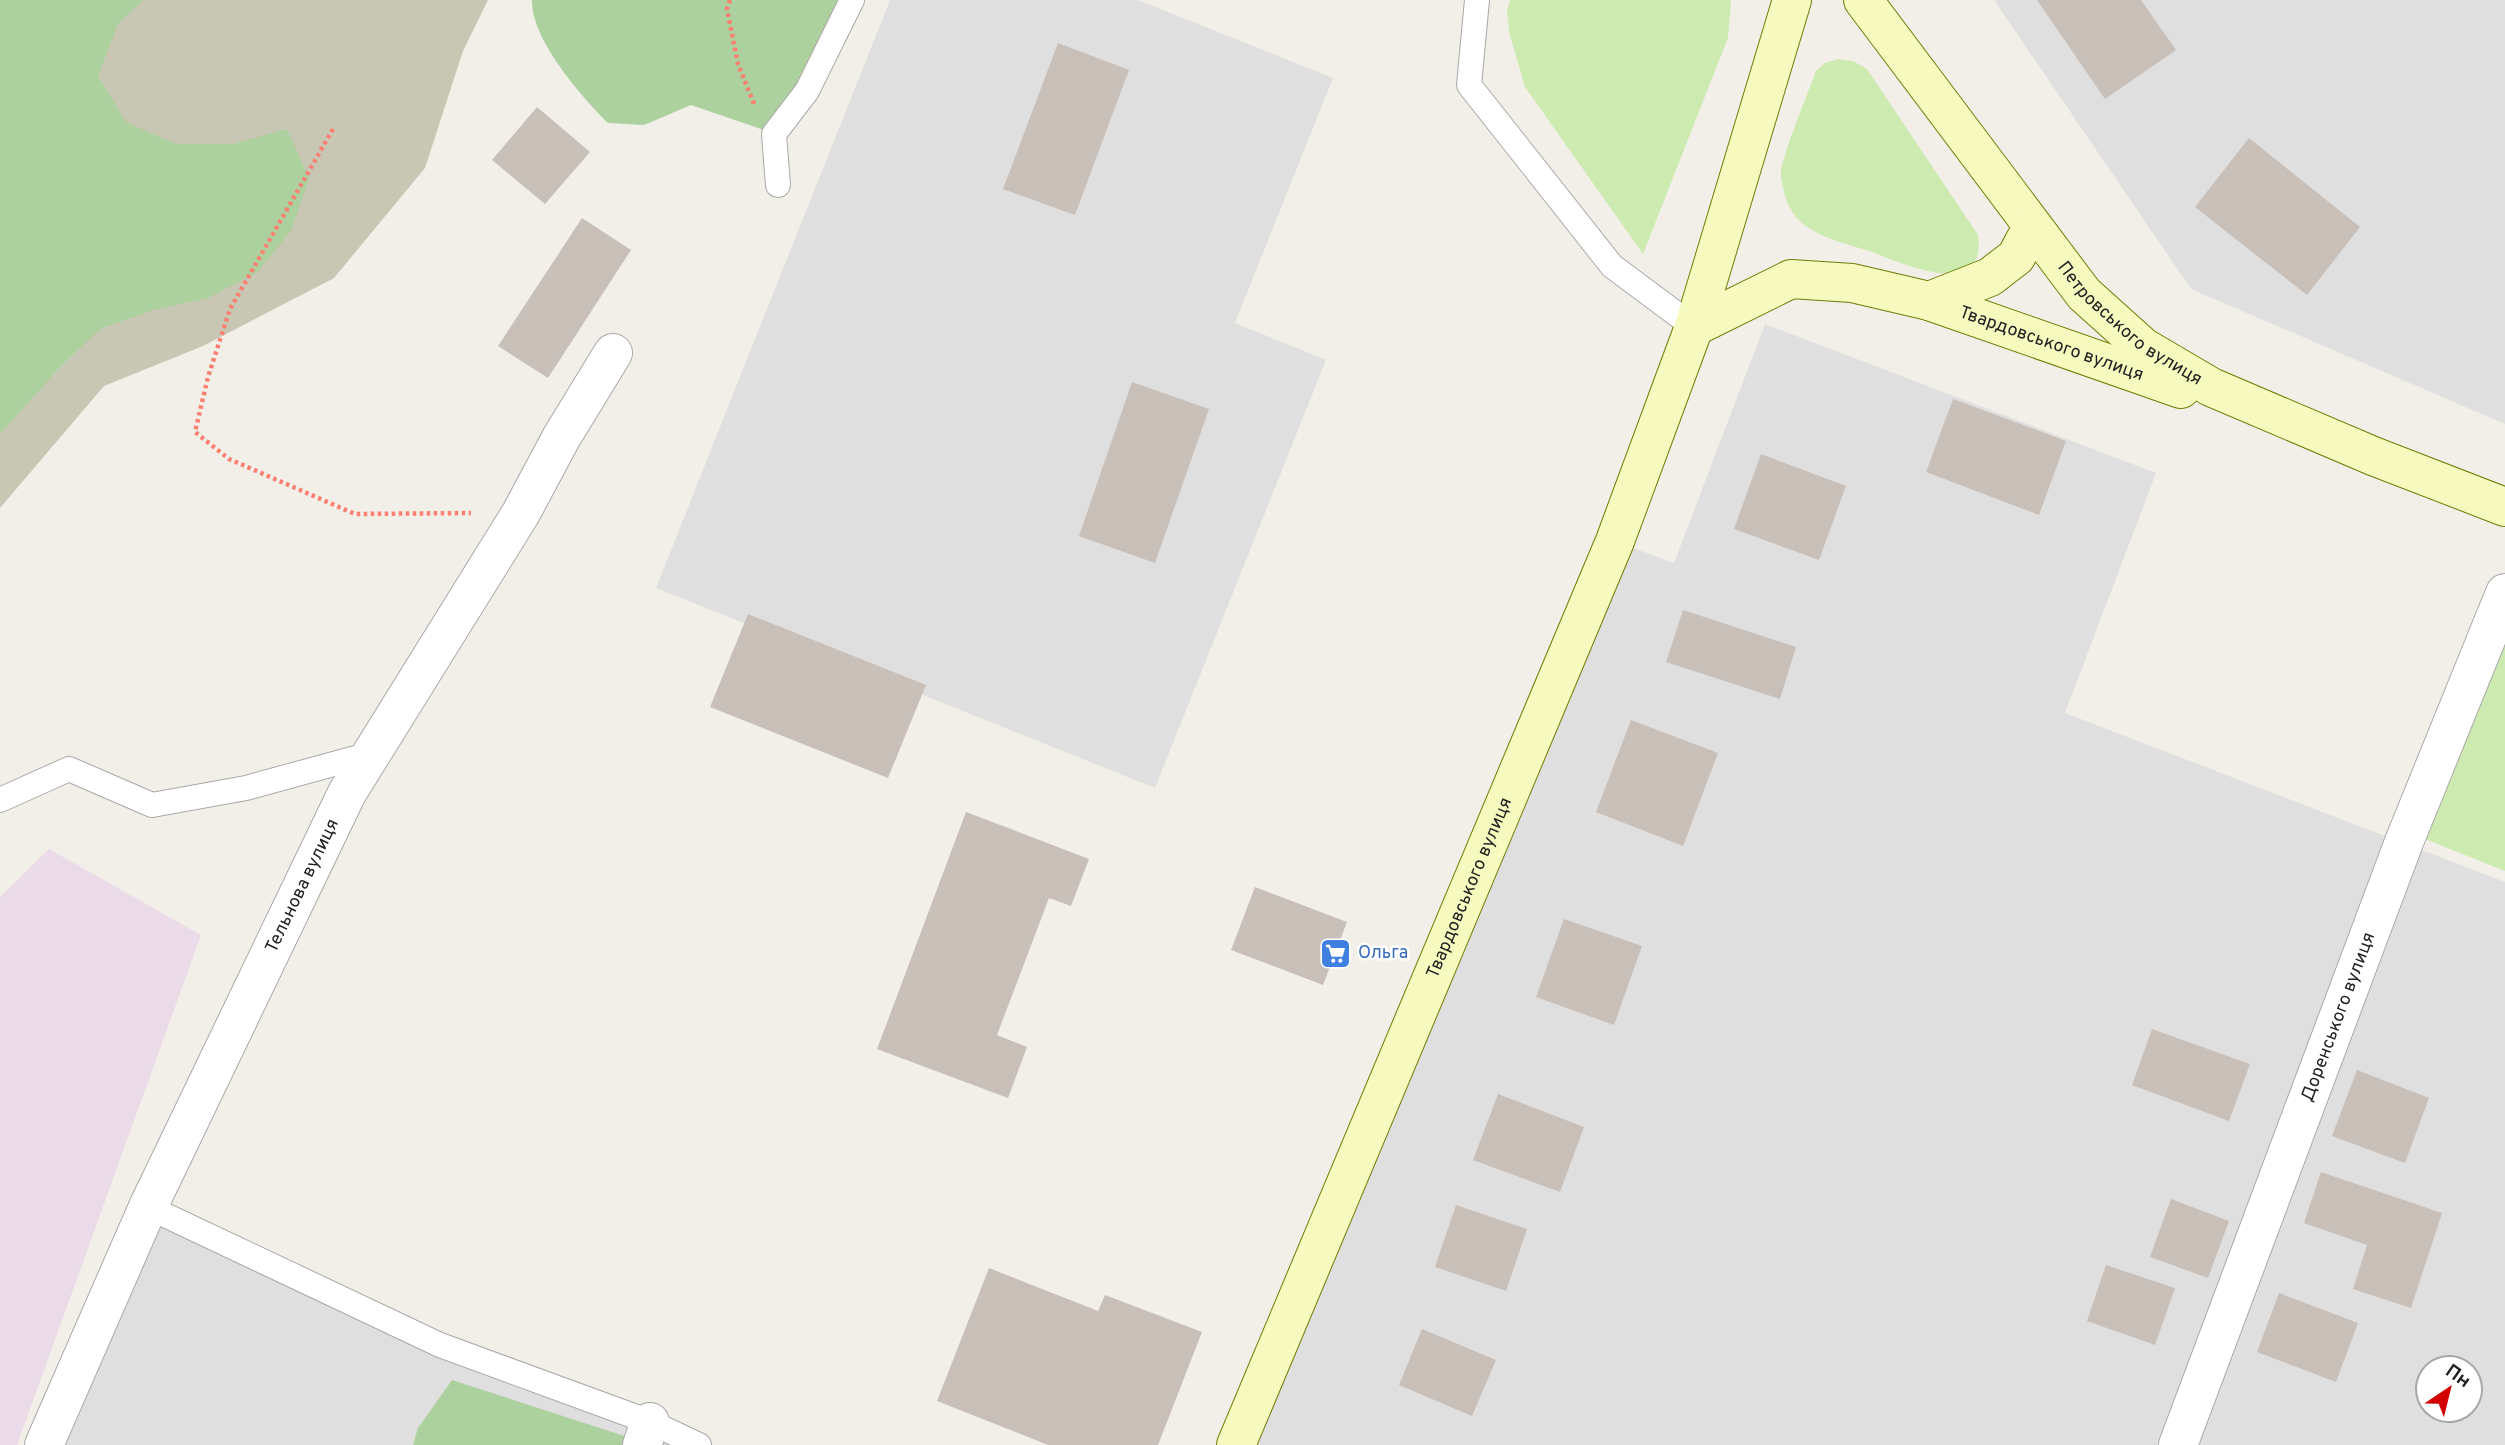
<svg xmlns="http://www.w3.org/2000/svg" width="2505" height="1445" font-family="Overpass,sans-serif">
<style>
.residential{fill:#e0dfdf;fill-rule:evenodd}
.industrial{fill:#ebdbe8}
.construction{fill:#c7c7b4}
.grass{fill:#cdebb0}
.forest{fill:#add19e}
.building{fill:#c7bfb8}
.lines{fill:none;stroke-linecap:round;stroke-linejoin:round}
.lane-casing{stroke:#a9a9a9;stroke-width:26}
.street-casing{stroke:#a9a9a9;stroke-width:40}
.secondary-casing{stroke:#707d05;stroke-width:40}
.path{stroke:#fa8072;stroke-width:4.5;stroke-dasharray:3.5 3.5;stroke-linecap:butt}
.lane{stroke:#fff;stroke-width:24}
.street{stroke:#fff;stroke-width:38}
.secondary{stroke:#f7fabf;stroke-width:38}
.labels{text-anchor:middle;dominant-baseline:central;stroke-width:5;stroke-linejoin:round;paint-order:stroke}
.street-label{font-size:18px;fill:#222;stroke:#fff}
.shop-label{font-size:18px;fill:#366cbe;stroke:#fff;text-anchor:start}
</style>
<rect width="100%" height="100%" fill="#f2efe9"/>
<g class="residential">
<polygon points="890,0 1138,0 1333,78 1235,323 1326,360 1155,788 656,588"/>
<polygon points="1994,0 2505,0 2505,424 2191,289"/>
<path d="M 1765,324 L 2156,473 L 2065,713 L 2505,882 L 2505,1445 L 1236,1445 L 1614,541 L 1674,563 ZM 2428,1368 L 2470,1368 L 2470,1410 L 2428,1410 Z"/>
<polygon points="148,1207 699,1445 49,1445"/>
</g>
<polygon class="industrial" points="49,849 201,935 17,1445 0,1445 0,897"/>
<polygon class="construction" points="0,0 488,0 463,51 425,168 334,278 203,346 104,386 0,508"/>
<g class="grass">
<polygon points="1510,0 1731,0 1728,38 1643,254 1525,87 1509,32 1507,11"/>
<path d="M 1838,59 L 1853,61 L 1867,69 L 1978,235 C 1987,302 1904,264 1872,252 C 1848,244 1813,237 1796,217 C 1787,206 1783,191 1781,177 C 1779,162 1809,91 1816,71 L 1825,63 Z"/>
<polygon points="2505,623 2505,871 2415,835"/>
</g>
<g class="forest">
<polygon points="0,0 143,0 118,24 98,76 126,122 176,144 233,144 287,129 309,178 291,231 256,273 208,298 153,310 100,329 60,367 0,434"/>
<path d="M 532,0 L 852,0 L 807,91 L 764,130 L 691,105 L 644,125 L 608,123 C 581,96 531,39 532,0 Z"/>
<polygon points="452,1380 643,1442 642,1445 413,1445 418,1428"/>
</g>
<g class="building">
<polygon points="2037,0 2141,0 2176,50 2105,99"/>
<polygon points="1058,43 1129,70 1075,215 1003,189"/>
<polygon points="537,107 590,152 545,204 492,160"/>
<polygon points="2249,138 2360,227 2307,295 2195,207"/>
<polygon points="582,218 631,250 548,378 498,346"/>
<polygon points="1132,382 1209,409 1155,563 1079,536"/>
<polygon points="1953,399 2066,441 2039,515 1926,472"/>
<polygon points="1761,454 1846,486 1819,560 1734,529"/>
<polygon points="1683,610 1796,647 1780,699 1666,662"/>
<polygon points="748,614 926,685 888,778 710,707"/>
<polygon points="1631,720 1718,753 1683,846 1596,812"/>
<polygon points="966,812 1089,859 1071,906 1049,898 997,1035 1027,1047 1008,1098 877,1049"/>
<polygon points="1255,887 1347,922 1323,985 1231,950"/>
<polygon points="1564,919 1642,946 1614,1025 1536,997"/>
<polygon points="2152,1029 2250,1064 2229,1121 2132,1085"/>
<polygon points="2357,1070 2429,1098 2405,1163 2332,1136"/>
<polygon points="1498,1094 1584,1127 1560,1192 1473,1160"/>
<polygon points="2321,1172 2442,1213 2411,1308 2353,1289 2367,1245 2304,1223"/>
<polygon points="2171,1199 2229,1221 2208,1278 2150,1257"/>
<polygon points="1456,1205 1527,1229 1506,1291 1435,1267"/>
<polygon points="2106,1265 2175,1288 2155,1345 2087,1321"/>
<polygon points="989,1268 1098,1311 1105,1295 1202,1332 1158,1445 1048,1445 937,1401"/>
<polygon points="2279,1293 2358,1323 2336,1382 2257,1352"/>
<polygon points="1422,1329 1496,1360 1472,1416 1399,1385"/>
</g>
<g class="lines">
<defs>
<g id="lane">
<polyline points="1477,0 1469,85 1612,266 1694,327"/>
<polyline points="778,185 774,134 807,91 852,0"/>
<polyline points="0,800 69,769 152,805 246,788 370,754"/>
<polyline points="148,1207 440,1345 650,1422 699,1445"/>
</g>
<g id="street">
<path id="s1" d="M 44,1445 L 148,1207 L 347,793 L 521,513 L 561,438 L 613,353"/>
<polyline points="642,1445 650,1422"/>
<path id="s2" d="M 2178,1445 L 2404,842 L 2505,593"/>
</g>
<g id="secondary">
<path id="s3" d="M 1863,0 L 2084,294 L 2143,347 L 2211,387 L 2373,456 L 2505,507"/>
<polyline points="1929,301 1990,277 2016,257 2032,227"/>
<path id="s4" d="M 1694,327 L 1791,279 L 1852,283 L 1929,301 L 2181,389"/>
<path id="s5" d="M 1236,1445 L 1615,541 L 1694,327 L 1792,0"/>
</g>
</defs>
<use href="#lane" class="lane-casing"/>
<use href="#street" class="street-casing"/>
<use href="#secondary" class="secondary-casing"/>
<g class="path">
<polyline points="730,0 727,9 738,64 754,104"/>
<polyline points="333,129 230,309 208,377 195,432 229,459 355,514 471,513"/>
</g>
<use href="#lane" class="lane"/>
<use href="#street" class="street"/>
<use href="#secondary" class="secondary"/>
</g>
<defs>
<symbol id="supermarket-square" viewBox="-11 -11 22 22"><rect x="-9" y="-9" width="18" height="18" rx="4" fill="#3f7fe0" stroke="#fff"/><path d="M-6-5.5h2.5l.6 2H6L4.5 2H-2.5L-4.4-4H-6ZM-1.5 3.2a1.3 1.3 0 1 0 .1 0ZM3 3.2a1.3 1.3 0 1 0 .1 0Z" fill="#fff"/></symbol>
</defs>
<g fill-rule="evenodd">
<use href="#supermarket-square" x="1318" y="936" width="35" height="35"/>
</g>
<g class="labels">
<g class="street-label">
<text stroke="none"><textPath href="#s3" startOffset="422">Петровського вулиця</textPath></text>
<text stroke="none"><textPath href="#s4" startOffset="378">Твардовського вулиця</textPath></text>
<text stroke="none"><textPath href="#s1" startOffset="616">Тельнова вулиця</textPath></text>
<text stroke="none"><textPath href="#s5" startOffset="604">Твардовського вулиця</textPath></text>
<text stroke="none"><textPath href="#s2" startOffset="457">Доренського вулиця</textPath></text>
</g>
<g class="shop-label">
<text x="1358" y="953">Ольга</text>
</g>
</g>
<g transform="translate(2449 1389) rotate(35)"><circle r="33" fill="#ffffff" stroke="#a7a7a7" stroke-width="2"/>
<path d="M0-5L12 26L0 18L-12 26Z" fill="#d40000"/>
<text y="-10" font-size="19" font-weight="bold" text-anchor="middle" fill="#222222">Пн</text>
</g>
</svg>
